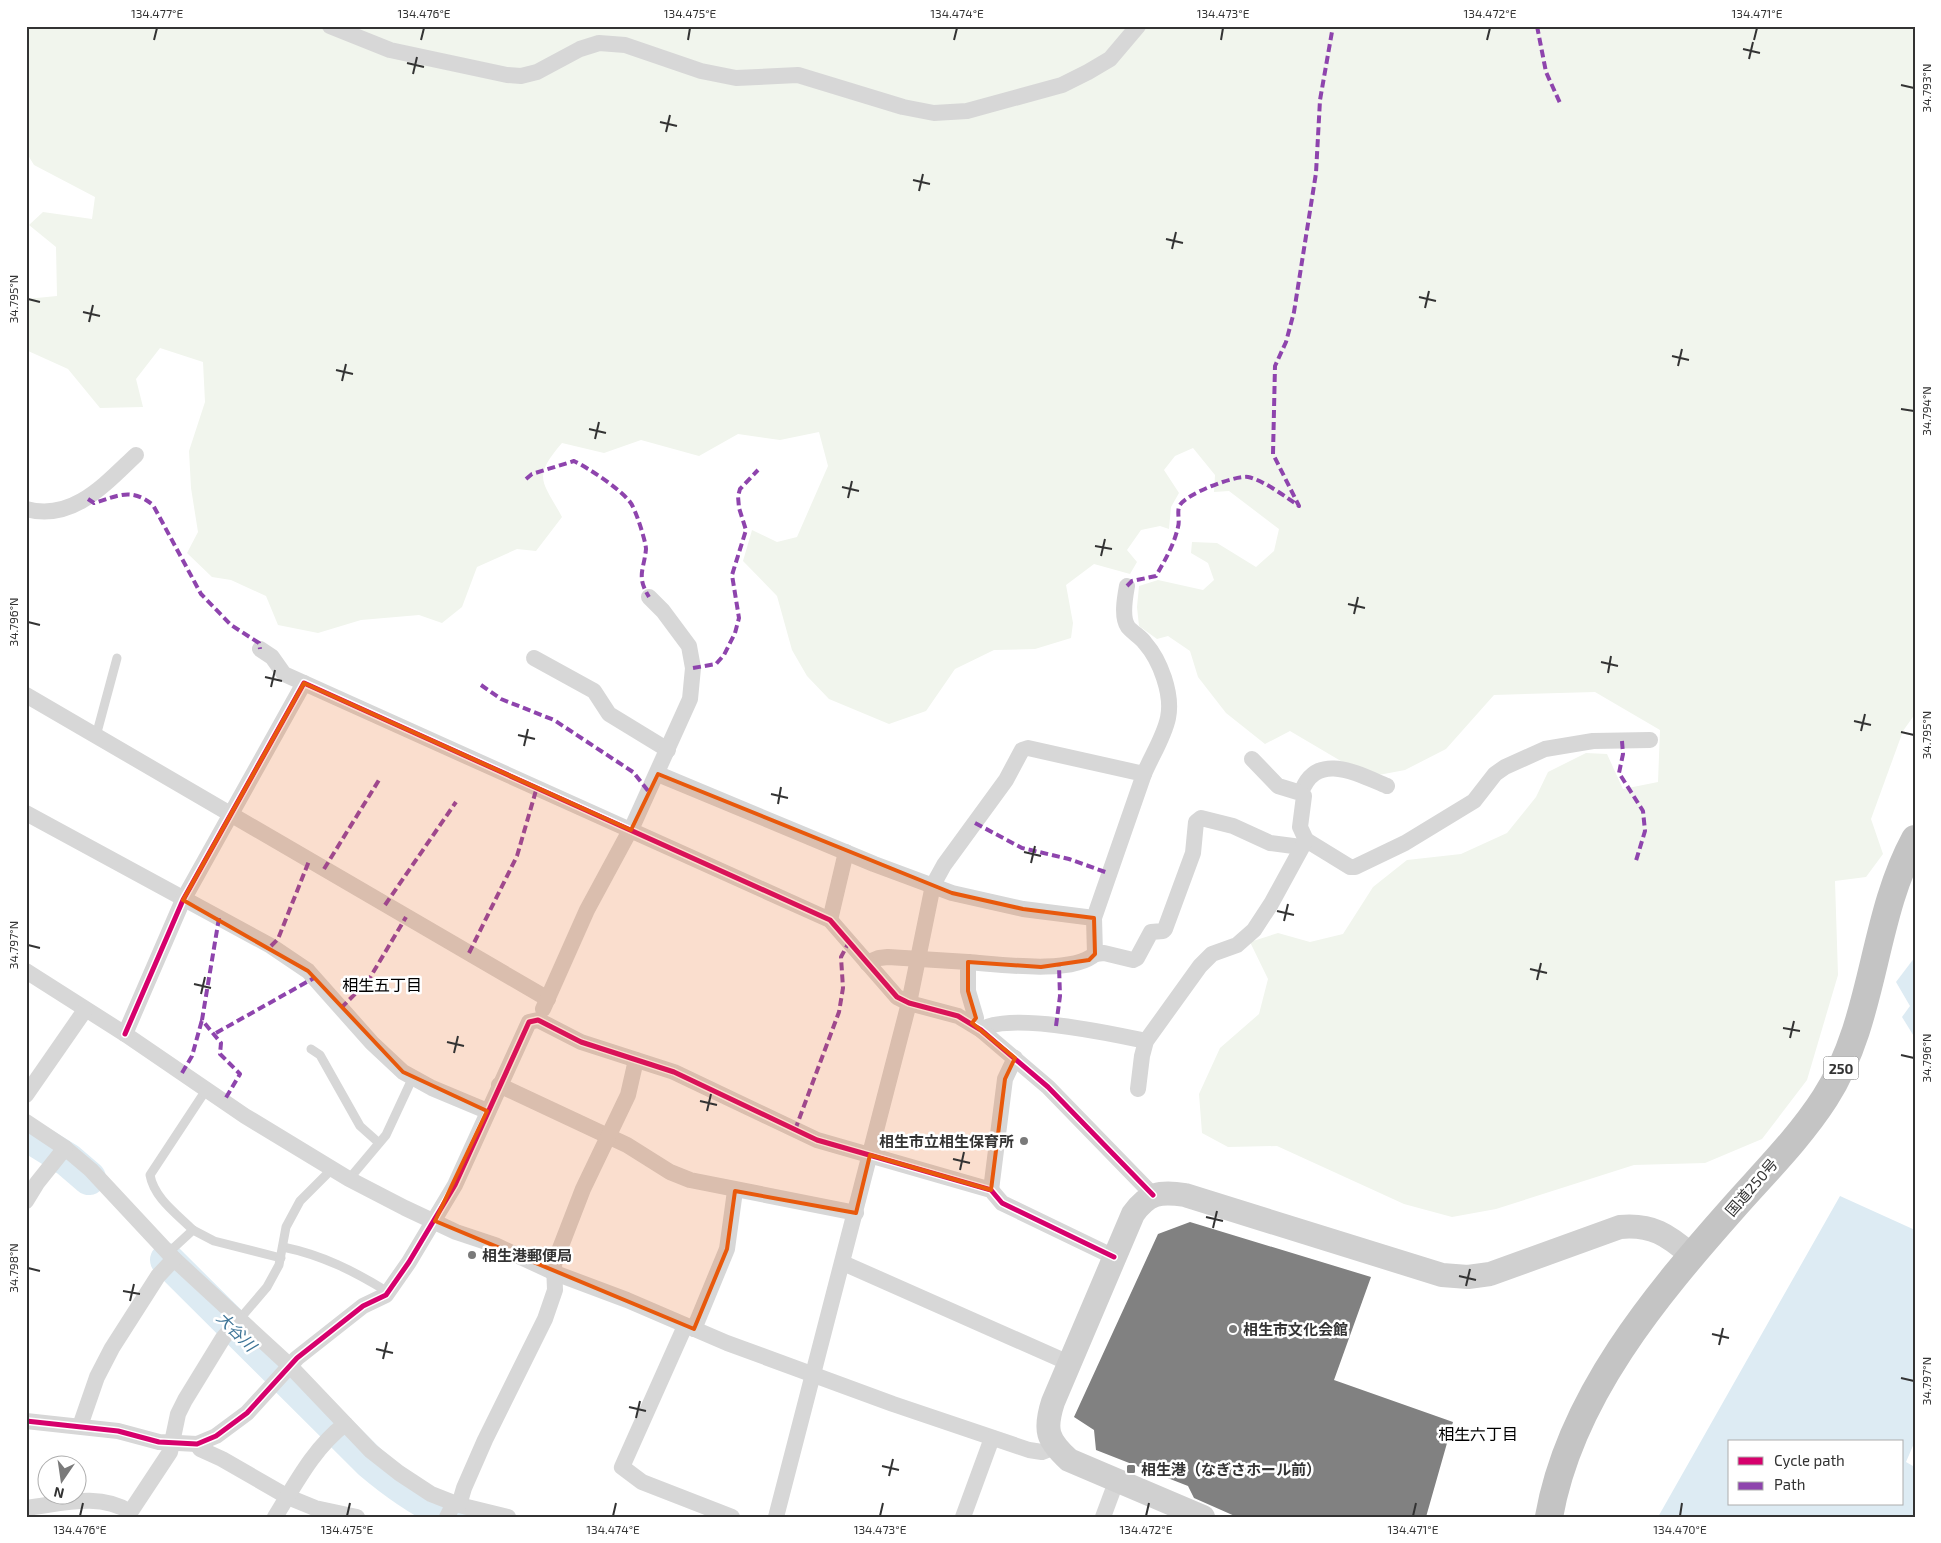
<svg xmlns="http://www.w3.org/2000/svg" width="1941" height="1543" font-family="'Exo 2','Noto Sans JP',sans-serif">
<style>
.green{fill:#f1f5ed}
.water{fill:#ddebf3;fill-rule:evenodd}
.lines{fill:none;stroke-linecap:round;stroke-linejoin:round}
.river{stroke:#ddebf3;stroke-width:34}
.building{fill:#818181}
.lane{stroke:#d7d7d7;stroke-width:9}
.street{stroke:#d7d7d7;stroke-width:16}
.secondary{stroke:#d0d0d0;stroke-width:24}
.highway{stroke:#c4c4c4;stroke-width:28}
.quiet{stroke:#8e44ad;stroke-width:4;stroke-dasharray:8 4;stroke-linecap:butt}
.cycleway-casing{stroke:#fff;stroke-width:8}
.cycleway{stroke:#d6006c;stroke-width:5}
.marked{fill:#e8590c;fill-opacity:0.2;stroke:#e8590c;stroke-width:4;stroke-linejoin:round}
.ticks{fill:none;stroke:#333;stroke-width:2}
.poi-dot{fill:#7a7a7a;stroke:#fff;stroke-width:2}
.labels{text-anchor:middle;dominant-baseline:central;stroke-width:5;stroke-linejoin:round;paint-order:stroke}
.shield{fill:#fff;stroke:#707070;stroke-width:1}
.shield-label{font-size:14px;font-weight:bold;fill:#333}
.poi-label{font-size:15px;font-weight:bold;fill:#333;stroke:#fff;text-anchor:start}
.street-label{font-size:15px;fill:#333;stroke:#fff}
.neighbourhood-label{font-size:16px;fill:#000;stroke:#fff}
.water-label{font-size:16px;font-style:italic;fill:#3f7597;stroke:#fff}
.neatline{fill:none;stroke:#333;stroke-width:2}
.ticks-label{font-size:12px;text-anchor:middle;fill:#333}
</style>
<rect width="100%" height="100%" fill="#fff"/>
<path class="green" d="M 26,26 L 1915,26 L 1915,714 L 1903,731 L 1871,819 L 1883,854 L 1866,877 L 1835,881 L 1838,975 L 1807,1080 L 1762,1139 L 1705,1163 L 1634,1165 L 1496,1209 L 1452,1217 L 1404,1204 L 1277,1146 L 1228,1147 L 1202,1133 L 1199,1094 L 1220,1048 L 1259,1014 L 1268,979 L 1250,942 L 1278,933 L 1310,942 L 1343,934 L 1373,887 L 1407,860 L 1461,854 L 1507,833 L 1536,797 L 1548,772 L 1586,753 L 1607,754 L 1623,789 L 1658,782 L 1660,730 L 1595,692 L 1494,695 L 1446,749 L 1405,770 L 1368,777 L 1290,731 L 1265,744 L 1226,713 L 1198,677 L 1190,651 L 1168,636 L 1157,639 L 1139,626 L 1137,607 L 1139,586 L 1158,580 L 1203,590 L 1214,580 L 1208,563 L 1191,553 L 1192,542 L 1217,543 L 1256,567 L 1274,551 L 1279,529 L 1229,491 L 1214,492 L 1215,475 L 1193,448 L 1175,456 L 1164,470 L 1179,493 L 1171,507 L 1169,529 L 1160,526 L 1141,530 L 1127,550 L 1137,562 L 1130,574 L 1094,564 L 1066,585 L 1073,623 L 1071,638 L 1035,649 L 994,650 L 955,669 L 926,711 L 889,724 L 829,699 L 807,676 L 792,650 L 777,596 L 743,561 L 752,530 L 777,542 L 797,537 L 828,466 L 819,432 L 780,440 L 738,434 L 699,456 L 641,440 L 604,453 L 562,443 C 532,478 542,480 562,517 L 536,551 L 517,549 L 477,567 L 462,607 L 442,623 L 419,615 L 361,620 L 318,633 L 278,625 L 266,596 L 231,580 L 212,577 L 187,553 L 198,532 L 191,488 L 189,451 L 205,402 L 203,362 L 160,348 L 136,379 L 143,407 L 100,408 L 68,369 L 26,350 L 26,299 L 57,296 L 56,247 L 29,225 L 43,212 L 92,219 L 95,197 L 34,165 L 26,152 Z"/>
<g class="water">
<polygon points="1915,957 1915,1038 1902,1017 1910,1006 1896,982"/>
<path d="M 1840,1196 L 1915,1230 L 1915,1441 L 1906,1462 L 1913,1466 L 1915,1462 L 1915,1517 L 1658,1517 ZM 1730,1442 L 1902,1442 L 1902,1504 L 1730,1504 Z"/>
</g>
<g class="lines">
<g class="river">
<polyline points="26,1134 68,1160 89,1178"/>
<path d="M 167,1260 L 370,1462 C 396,1484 424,1504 456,1517"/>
</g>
</g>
<polygon class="building" points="1190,1222 1371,1277 1334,1380 1453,1422 1426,1517 1237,1517 1194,1498 1188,1486 1096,1450 1094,1430 1074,1417 1158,1234"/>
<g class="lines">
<g class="lane">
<polyline points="96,736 117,658"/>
<polyline points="311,1049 320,1055 360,1126 379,1143"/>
<polyline points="349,1179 386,1135 413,1077"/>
<path d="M 193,1230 C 177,1214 154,1198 150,1175 L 206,1090"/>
<path d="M 283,1247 C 322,1255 354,1271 388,1292"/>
<polyline points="168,1253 193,1230 214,1241 281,1258"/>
<polyline points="238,1321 267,1287 279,1265 286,1227 300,1201 332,1169"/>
</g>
<g class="street">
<polyline points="330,26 390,50 507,75 521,76 537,72 580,49 599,43 625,45 701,71 736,78 798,75 903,107 934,113 967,111 1062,85 1088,72 1110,59 1138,26"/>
<path d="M 26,509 C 73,522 106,483 136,455"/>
<polyline points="260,649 272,657 284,674 304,683"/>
<polyline points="534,658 594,691 609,714 668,750"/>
<polyline points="26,695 548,999"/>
<polyline points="658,774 874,864 952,893 1023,909 1094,918"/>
<path d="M 1301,793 C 1316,750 1358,774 1387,786"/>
<polyline points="26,813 271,946 308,971 372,1043 403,1072 432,1088 487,1111"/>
<polyline points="1306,840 1350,867 1355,867 1405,843 1474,801 1495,774 1505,767 1545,749 1593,741 1650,740"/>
<polyline points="830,920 846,852"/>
<polyline points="1095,954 1104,953 1133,960 1137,958 1151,932 1163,931 1165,929 1193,853 1196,822 1201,818 1233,826 1270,843 1301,847"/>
<path d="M 968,962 C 998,964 1072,975 1095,954 L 1094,918 L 1144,774"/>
<polyline points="867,963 879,958 888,957 968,962 968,991 976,1018 972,1023"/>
<polyline points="26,971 125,1034 245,1116 349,1179 405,1208 456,1232 495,1245 555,1273 627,1300 727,1343 893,1404 1029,1450 1042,1452 1055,1447"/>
<polyline points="543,1009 587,910 634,823 690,699 693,668 689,646 663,611 649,597"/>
<path d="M 981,1030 C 1008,1011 1113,1034 1146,1041"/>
<polyline points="125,1034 183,900 304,683 830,920 897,997 909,1003 958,1016 981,1030 1048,1087 1153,1195"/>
<polyline points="499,1085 627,1145 670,1172 690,1180 856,1213"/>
<polyline points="1138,1089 1142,1056 1146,1041 1200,966 1212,954 1237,945 1254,930 1271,904 1306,840 1300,827 1304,796 1301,793 1278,786 1252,759"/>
<polyline points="26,1095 85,1010"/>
<polyline points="26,1122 65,1148 91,1170 174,1259 290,1366 371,1451 399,1473 431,1494 459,1505 508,1517"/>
<polyline points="991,1190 1005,1079 1015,1058"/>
<polyline points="26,1201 37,1183 65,1148"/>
<polyline points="843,1263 1069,1363"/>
<polyline points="685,1326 622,1467 642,1482 732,1517"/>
<polyline points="694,1329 727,1249 735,1191"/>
<polyline points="26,1421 118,1431 159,1442 197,1444 216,1436 247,1413 297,1358 363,1306 386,1295 409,1262 455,1185 529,1022 538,1020 581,1042 674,1072 817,1140 991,1190 1002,1203 1114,1257"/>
<polyline points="80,1426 97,1377 112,1348 158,1276 174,1259"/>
<polyline points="197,1444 200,1449 222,1459 288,1497 315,1508 357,1517"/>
<polyline points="459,1505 464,1488 485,1440 545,1319 555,1290 554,1264 583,1189 628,1095 636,1060"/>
<path d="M 26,1508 C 61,1504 99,1492 130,1512"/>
<polyline points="127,1517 170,1452 178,1414 185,1400 223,1338 238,1321"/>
<path d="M 275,1517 C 296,1483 313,1449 345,1424"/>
<polyline points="447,1517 454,1503"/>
<path d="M 776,1517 L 909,1003 L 933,885 L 944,865 L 1006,780 L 1022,750 L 1028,748 L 1144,774 C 1151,757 1164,737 1168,718 C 1173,694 1160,660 1145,643 C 1141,637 1133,633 1128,627 C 1121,617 1125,597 1127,586"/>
<polyline points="963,1517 992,1438"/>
<polyline points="1103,1517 1116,1482"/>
</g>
<path class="secondary" d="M 1203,1517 L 1069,1460 C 1047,1440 1044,1430 1053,1402 L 1133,1214 C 1148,1193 1160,1191 1185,1195 L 1442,1275 L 1468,1277 L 1490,1274 L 1620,1227 C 1652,1224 1668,1235 1691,1255"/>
<path class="highway" d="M 1549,1517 C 1570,1397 1656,1295 1734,1207 C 1765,1172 1800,1137 1825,1098 C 1876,1018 1871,920 1915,839"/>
<g class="quiet">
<polyline points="1537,26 1546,72 1560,103"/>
<path d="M 526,479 L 532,474 L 574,461 C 590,469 619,488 630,502 C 635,507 646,542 646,549 C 644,570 636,576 649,597"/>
<path d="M 88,499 L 94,503 C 118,496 131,487 153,505 L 201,594 L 231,625 L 259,643 L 260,649"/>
<path d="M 1127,586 L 1132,581 L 1156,576 C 1165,560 1174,545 1178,527 C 1180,521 1177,513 1179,507 C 1182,495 1235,475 1248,477 C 1263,480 1286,497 1299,506 L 1273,454 L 1275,366 L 1286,342 L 1294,312 L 1316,173 L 1320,100 L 1333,26"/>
<polyline points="693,668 716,664 724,655 735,633 739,618 732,575 746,530 739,508 738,496 740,489 758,470"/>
<polyline points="481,685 501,699 554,720 633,772 649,792"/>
<polyline points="1622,741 1623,754 1619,773 1643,811 1645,831 1635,864"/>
<polyline points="975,823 1022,848 1069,859 1108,873"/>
<polyline points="324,869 379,780"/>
<polyline points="385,905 456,802"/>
<polyline points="219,918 202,1020 221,1043 220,1054 240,1074 224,1101"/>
<polyline points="271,946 278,939 309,861"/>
<polyline points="469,953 517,856 537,787"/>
<polyline points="341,1008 368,981 406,917"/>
<polyline points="1056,1026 1060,996 1059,966"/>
<polyline points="216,1033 314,978"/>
<polyline points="182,1073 192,1056 202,1020"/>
<polyline points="795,1130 839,1012 843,988 841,957 849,942"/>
</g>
<defs>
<g id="cycleway">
<polyline points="125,1034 183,900 304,683 830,920 897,997 909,1003 958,1016 981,1030 1048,1087 1153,1195"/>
<polyline points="26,1421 118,1431 159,1442 197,1444 216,1436 247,1413 297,1358 363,1306 386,1295 409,1262 455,1185 529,1022 538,1020 581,1042 674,1072 817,1140 991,1190 1002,1203 1114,1257"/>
</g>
</defs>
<use href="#cycleway" class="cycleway-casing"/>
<use href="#cycleway" class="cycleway"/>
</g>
<path class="marked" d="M 304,683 L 631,830 L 658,774 L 952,893 L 1023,909 L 1094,918 L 1095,954 L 1089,960 L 1041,967 L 968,962 L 968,991 L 976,1018 L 972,1023 L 1015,1058 L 1005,1079 L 991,1190 L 870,1155 L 856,1213 L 735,1191 L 727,1249 L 694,1329 L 435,1221 L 487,1111 L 403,1072 L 308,971 L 183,900 Z"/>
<path class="ticks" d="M 154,40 L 157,28M 421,40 L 424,28M 688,40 L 690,28M 954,40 L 957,28M 1221,40 L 1223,28M 1487,40 L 1490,28M 1754,40 L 1757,28M 1743,49 L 1760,53M 1749,59 L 1753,42M 407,63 L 424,67M 413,74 L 417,57M 1901,85 L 1914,88M 660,122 L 677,126M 666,132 L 670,115M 913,180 L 930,184M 919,191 L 923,174M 1166,239 L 1183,243M 1172,249 L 1176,232M 1419,297 L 1436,301M 28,299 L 40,302M 1425,308 L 1429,291M 83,312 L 100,316M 89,322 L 93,305M 1672,356 L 1689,360M 1678,366 L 1682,349M 336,370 L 353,374M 342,381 L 346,364M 1901,409 L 1914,411M 589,429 L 606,433M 595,439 L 599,422M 842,487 L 859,491M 848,498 L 852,481M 1095,546 L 1112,549M 1101,556 L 1105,539M 1348,604 L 1365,608M 1354,614 L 1358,597M 28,622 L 40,625M 1601,662 L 1618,666M 1608,673 L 1611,656M 265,677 L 282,681M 271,687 L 275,670M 1854,721 L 1871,725M 1861,731 L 1865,714M 1901,732 L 1914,735M 518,735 L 535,739M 524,746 L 528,729M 771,794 L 788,798M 778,804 L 781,787M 1024,852 L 1041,856M 1031,863 L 1035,846M 1277,911 L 1294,915M 1284,921 L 1288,904M 28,945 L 40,948M 1530,969 L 1547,973M 1537,980 L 1541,963M 194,984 L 211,988M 201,994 L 205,977M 1783,1028 L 1800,1031M 1790,1038 L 1794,1021M 447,1042 L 464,1046M 454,1053 L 458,1036M 1901,1055 L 1914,1058M 700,1101 L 717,1105M 707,1111 L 711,1094M 953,1159 L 970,1163M 960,1170 L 964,1152M 1206,1217 L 1223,1221M 1213,1228 L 1217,1211M 28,1268 L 40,1271M 1459,1276 L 1476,1280M 1466,1286 L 1470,1269M 123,1291 L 140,1294M 130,1301 L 134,1284M 1712,1334 L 1729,1338M 1719,1345 L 1723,1328M 376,1349 L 393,1353M 383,1359 L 387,1342M 1901,1378 L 1914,1381M 629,1407 L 646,1411M 636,1418 L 640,1401M 882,1466 L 899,1470M 889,1476 L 893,1459M 80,1516 L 83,1503M 347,1516 L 350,1503M 613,1516 L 616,1503M 880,1516 L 883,1503M 1146,1516 L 1149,1503M 1413,1516 L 1416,1503M 1680,1516 L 1682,1503"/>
<g class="poi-dot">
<circle cx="1024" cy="1141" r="5"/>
<circle cx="472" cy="1255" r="5"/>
<circle cx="1233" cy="1329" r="5"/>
<rect x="1126" y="1464" width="10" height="10" rx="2.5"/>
</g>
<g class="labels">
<rect class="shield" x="1823.5" y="1056.5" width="35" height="23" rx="4"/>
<g class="shield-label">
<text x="1841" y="1068">250</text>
</g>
<g class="poi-label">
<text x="1014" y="1141" text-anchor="end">相生市立相生保育所</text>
<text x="482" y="1255">相生港郵便局</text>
<text x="1243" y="1329">相生市文化会館</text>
<text x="1141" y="1469">相生港（なぎさホール前）</text>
</g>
<g class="street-label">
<text transform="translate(1751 1187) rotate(-49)">国道250号</text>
</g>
<g class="neighbourhood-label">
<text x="382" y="984">相生五丁目</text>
<text x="1478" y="1433">相生六丁目</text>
</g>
<g class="water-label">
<text transform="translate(237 1331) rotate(45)">大谷川</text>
</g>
</g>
<rect width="1941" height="1543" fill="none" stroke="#ffffff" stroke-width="55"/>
<rect x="1728" y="1440" width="175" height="65" fill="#ffffff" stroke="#adadad"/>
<rect x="1738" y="1457" width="25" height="8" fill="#d6006c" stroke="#adadad"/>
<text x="1774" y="1466" font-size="15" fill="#333333">Cycle path</text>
<rect x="1738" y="1482" width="25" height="8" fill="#8e44ad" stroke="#adadad"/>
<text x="1774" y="1490" font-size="15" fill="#333333">Path</text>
<g transform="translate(62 1480) rotate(193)"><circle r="24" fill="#ffffff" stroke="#adadad"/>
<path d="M0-4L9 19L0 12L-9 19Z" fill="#7a7a7a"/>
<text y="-8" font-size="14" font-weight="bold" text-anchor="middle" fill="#333333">N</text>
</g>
<rect x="28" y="28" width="1886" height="1488" class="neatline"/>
<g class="ticks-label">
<text x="157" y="18">134.477°E</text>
<text x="424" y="18">134.476°E</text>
<text x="690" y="18">134.475°E</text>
<text x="957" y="18">134.474°E</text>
<text x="1223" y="18">134.473°E</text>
<text x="1490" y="18">134.472°E</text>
<text x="1757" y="18">134.471°E</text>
<text transform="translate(1927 88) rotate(-90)" y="4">34.793°N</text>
<text transform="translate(14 299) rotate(-90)" y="4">34.795°N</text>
<text transform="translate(1927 411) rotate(-90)" y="4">34.794°N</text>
<text transform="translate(14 622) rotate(-90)" y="4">34.796°N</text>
<text transform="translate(1927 735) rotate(-90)" y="4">34.795°N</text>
<text transform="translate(14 945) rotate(-90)" y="4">34.797°N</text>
<text transform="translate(1927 1058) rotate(-90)" y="4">34.796°N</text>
<text transform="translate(14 1268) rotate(-90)" y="4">34.798°N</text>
<text transform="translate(1927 1381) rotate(-90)" y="4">34.797°N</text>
<text x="80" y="1534">134.476°E</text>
<text x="347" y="1534">134.475°E</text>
<text x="613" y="1534">134.474°E</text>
<text x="880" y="1534">134.473°E</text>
<text x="1146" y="1534">134.472°E</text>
<text x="1413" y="1534">134.471°E</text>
<text x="1680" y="1534">134.470°E</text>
</g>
</svg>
